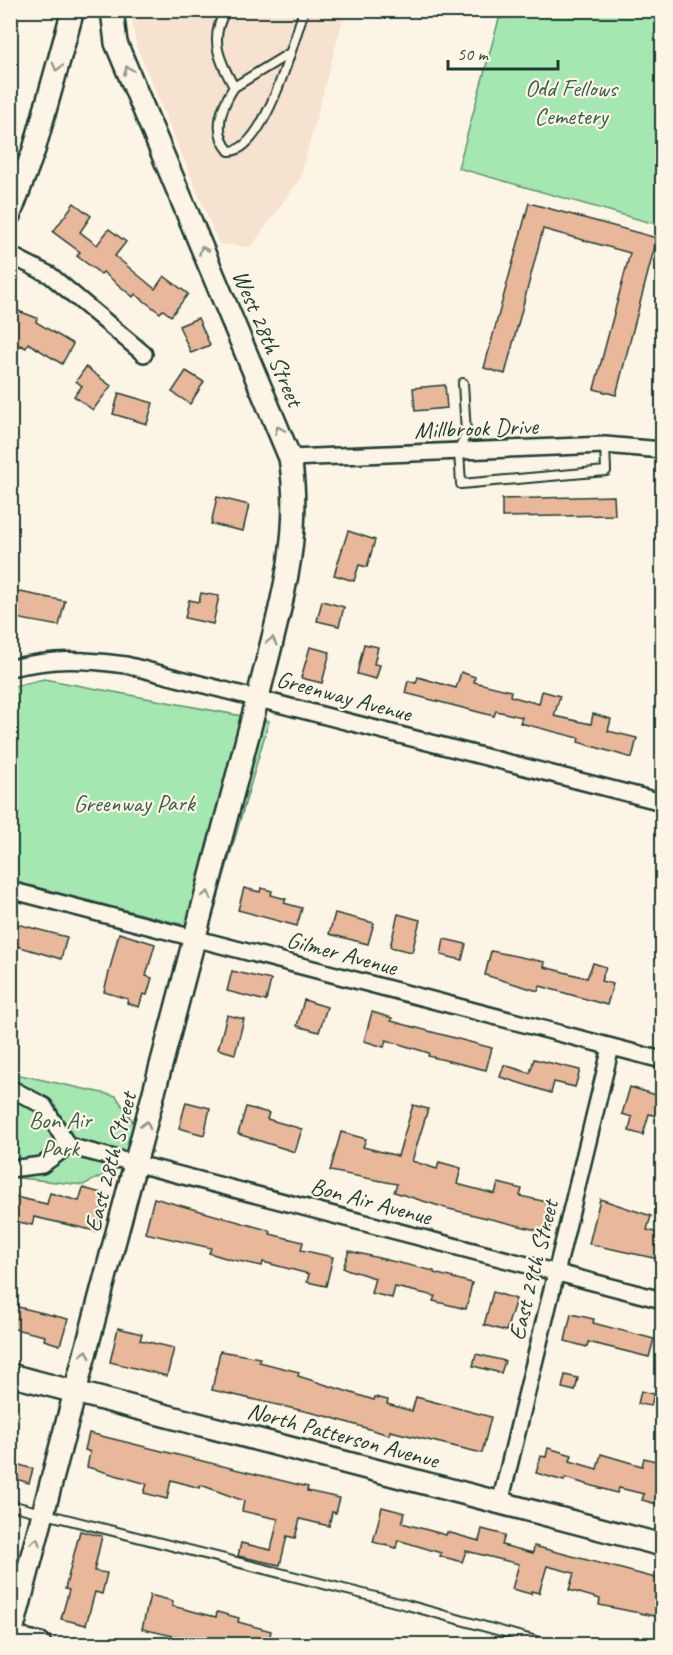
<svg xmlns="http://www.w3.org/2000/svg" width="673" height="1655" font-family="Caveat,sans-serif">
<style>
.built{fill:#f6e2ce}
.green{fill:#a4e7b1;stroke:#629272;stroke-width:1.5}
.building{fill:#e9b79a;stroke:#1f3d34;stroke-width:1.5}
.lines{fill:none;stroke-linecap:round;stroke-linejoin:round}
.lane-casing{stroke:#1f3d34;stroke-width:12}
.street-casing{stroke:#1f3d34;stroke-width:20}
.secondary-casing{stroke:#1f3d34;stroke-width:26}
.lane{stroke:#fcf5e5;stroke-width:8}
.street{stroke:#fcf5e5;stroke-width:15}
.secondary{stroke:#fcf5e5;stroke-width:21}
.oneway{stroke:#8e998c}
.labels{text-anchor:middle;dominant-baseline:central;stroke-width:4.5;stroke-linejoin:round;paint-order:stroke}
.park-label{font-size:24px;fill:#3a5f4d;stroke:#fcf5e5}
.street-label{font-size:24px;fill:#1f3d34;stroke:#fcf5e5}
</style>
<rect width="100%" height="100%" fill="#fcf5e5"/>
<filter id="ink" filterUnits="userSpaceOnUse"><feTurbulence type="fractalNoise" baseFrequency=".0167" numOctaves="2"/><feDisplacementMap in="SourceGraphic" scale="12" xChannelSelector="R" yChannelSelector="G"/><feConvolveMatrix kernelMatrix="1 2 1 2 8 2 1 2 1" color-interpolation-filters="sRGB"/></filter>
<g filter="url(#ink)">
<polygon class="built" points="131,11 345,11 300,179 251,247 219,244 136,45"/>
<g class="green">
<polygon points="541,11 662,11 662,226 458,168 499,19"/>
<polygon points="44,679 269,721 208,931 11,881 10,687"/>
<polygon points="11,1073 116,1096 153,1152 83,1185 11,1177"/>
</g>
<g class="building">
<polygon points="74,203 91,216 80,232 97,245 109,229 126,242 115,256 155,289 164,276 188,294 171,316 163,310 160,313 135,294 133,297 103,272 101,274 77,256 80,252 53,232"/>
<polygon points="529,203 657,238 616,395 594,389 630,253 543,229 505,374 484,368"/>
<polygon points="13,309 37,318 36,322 73,344 62,364 28,343 26,348 20,345 10,367 10,317"/>
<polygon points="198,318 210,345 191,353 179,326"/>
<polygon points="86,367 111,386 93,410 74,396 82,386 76,381"/>
<polygon points="186,371 204,382 190,404 172,392"/>
<polygon points="445,385 447,408 415,411 413,388"/>
<polygon points="119,393 153,403 147,424 113,414"/>
<polygon points="614,496 615,515 502,517 502,499"/>
<polygon points="217,497 249,505 243,531 211,524"/>
<polygon points="348,531 375,540 367,567 359,565 354,581 334,575"/>
<polygon points="10,590 65,601 59,626 10,617"/>
<polygon points="201,593 219,596 213,624 185,618 189,600 199,602"/>
<polygon points="322,601 344,607 339,626 317,621"/>
<polygon points="364,644 378,647 374,664 380,665 376,679 357,674"/>
<polygon points="310,647 330,652 322,683 301,678"/>
<polygon points="461,672 475,677 474,682 511,691 510,696 539,704 542,691 560,696 554,716 591,724 593,714 611,719 608,731 637,738 632,758 578,742 579,738 520,723 522,717 496,711 494,716 405,693 408,681 416,683 418,677 456,688"/>
<polygon points="244,888 260,892 261,888 272,891 271,895 286,899 284,903 302,908 297,926 238,910"/>
<polygon points="335,913 374,923 368,944 329,934"/>
<polygon points="398,914 420,920 412,952 390,947"/>
<polygon points="13,923 67,937 61,959 10,944"/>
<polygon points="119,933 155,944 146,976 152,978 147,995 143,994 139,1007 127,1003 128,999 104,992"/>
<polygon points="444,939 466,944 462,960 441,955"/>
<polygon points="491,951 545,962 544,967 587,978 593,963 606,967 601,981 613,984 607,1005 540,986 538,991 485,975"/>
<polygon points="232,971 271,980 266,1001 227,991"/>
<polygon points="304,1000 327,1007 319,1032 297,1026"/>
<polygon points="372,1012 392,1018 391,1021 492,1048 486,1070 428,1056 429,1053 386,1040 384,1047 364,1041"/>
<polygon points="227,1015 244,1019 235,1054 218,1049"/>
<polygon points="534,1059 580,1070 575,1087 554,1082 551,1093 500,1077 504,1065 530,1073"/>
<polygon points="630,1087 663,1097 663,1118 649,1114 643,1135 629,1131 632,1117 622,1114"/>
<polygon points="186,1102 210,1108 204,1135 179,1128"/>
<polygon points="413,1105 428,1109 412,1161 437,1169 439,1162 461,1168 457,1184 495,1194 498,1183 522,1189 520,1196 556,1204 549,1233 449,1209 394,1192 397,1184 330,1171 341,1132 366,1139 363,1147 398,1156"/>
<polygon points="246,1107 269,1113 267,1119 302,1129 295,1152 238,1134"/>
<polygon points="83,1188 105,1194 96,1231 34,1217 32,1225 10,1220 15,1197 47,1204 50,1193 79,1201"/>
<polygon points="154,1198 271,1231 270,1234 303,1242 301,1250 333,1257 326,1286 307,1282 309,1274 263,1262 262,1266 229,1259 209,1253 211,1248 145,1233"/>
<polygon points="600,1199 651,1216 647,1230 663,1234 663,1260 589,1244"/>
<polygon points="349,1251 434,1271 434,1273 472,1283 466,1309 433,1301 435,1296 395,1287 392,1298 371,1293 375,1278 343,1268"/>
<polygon points="493,1292 516,1299 506,1331 484,1325"/>
<polygon points="10,1305 68,1319 60,1345 44,1340 45,1336 10,1328"/>
<polygon points="571,1314 594,1319 593,1323 654,1339 649,1357 588,1342 587,1347 565,1341"/>
<polygon points="118,1328 142,1334 140,1340 174,1348 167,1376 110,1362"/>
<polygon points="220,1351 260,1358 259,1362 299,1372 298,1376 374,1400 375,1397 388,1400 387,1404 412,1411 416,1397 491,1417 482,1453 390,1431 389,1435 326,1416 212,1390"/>
<polygon points="476,1354 505,1361 501,1373 473,1366"/>
<polygon points="565,1375 578,1378 575,1391 562,1388"/>
<polygon points="641,1391 654,1394 651,1406 638,1404"/>
<polygon points="89,1433 308,1487 307,1491 340,1498 336,1513 332,1512 329,1526 300,1519 295,1538 287,1536 280,1565 238,1556 241,1543 271,1550 278,1519 242,1511 244,1501 201,1485 200,1488 171,1480 167,1499 144,1493 147,1484 87,1467 90,1452 85,1450"/>
<polygon points="548,1448 572,1455 570,1461 597,1469 601,1454 642,1466 644,1458 663,1463 663,1494 660,1505 642,1500 644,1494 619,1488 617,1493 565,1478 564,1481 536,1473 541,1456 546,1457"/>
<polygon points="10,1462 33,1469 29,1483 10,1477"/>
<polygon points="382,1507 405,1513 402,1523 446,1535 447,1532 479,1541 482,1529 505,1535 502,1545 533,1553 534,1546 663,1580 655,1616 599,1605 600,1599 569,1590 574,1573 547,1566 539,1593 531,1591 531,1594 512,1589 519,1564 466,1551 462,1562 440,1556 441,1553 398,1540 396,1548 373,1542"/>
<polygon points="80,1531 102,1536 94,1571 107,1573 102,1594 95,1592 86,1625 61,1619 69,1590 65,1589"/>
<polygon points="150,1595 173,1601 172,1606 216,1617 217,1612 239,1618 238,1622 271,1631 268,1644 193,1644 177,1640 178,1637 142,1629"/>
</g>
<g class="lines">
<defs>
<g id="lane">
<path d="M 226,10 C 208,39 220,61 234,87 C 221,107 212,131 229,151 C 265,152 294,40 304,10"/>
<polyline points="234,87 290,53"/>
<polyline points="463,383 466,433 459,451 461,484 606,471 605,445"/>
<polyline points="10,1001 13,1002"/>
<polyline points="10,1505 407,1605 547,1644"/>
</g>
<g id="street">
<polyline points="10,255 50,275 144,354"/>
<polyline points="290,458 605,445 662,450"/>
<path d="M 10,668 C 57,658 80,659 126,665 L 662,802"/>
<polyline points="10,890 662,1060"/>
<polyline points="10,1088 44,1106 68,1146"/>
<polyline points="68,1146 662,1300"/>
<polyline points="10,1169 42,1165 68,1146"/>
<polyline points="500,1503 611,1047"/>
</g>
<g id="secondary">
<polyline points="10,214 34,150 73,10"/>
<polyline points="10,1375 662,1545"/>
<polyline points="10,1637 40,1644"/>
<path d="M 10,1639 L 258,697 C 277,618 304,540 290,458 L 116,43 L 112,10"/>
</g>
</defs>
<use href="#lane" class="lane-casing"/>
<use href="#street" class="street-casing"/>
<use href="#secondary" class="secondary-casing"/>
<use href="#lane" class="lane"/>
<use href="#street" class="street"/>
<use href="#secondary" class="secondary"/>
</g>
<defs><path id="oneway-chevron" d="M-2-3.5L2.5 0L-2 3.5" fill="none" stroke-width="1.6" stroke-linecap="round" stroke-linejoin="round" transform="scale(1.5)"/></defs>
<g class="oneway">
<use href="#oneway-chevron" transform="translate(57 67) rotate(106)"/>
<use href="#oneway-chevron" transform="translate(128 70) rotate(-113)"/>
<use href="#oneway-chevron" transform="translate(203 250) rotate(-113)"/>
<use href="#oneway-chevron" transform="translate(279 430) rotate(-113)"/>
<use href="#oneway-chevron" transform="translate(272 641) rotate(-76)"/>
<use href="#oneway-chevron" transform="translate(207 895) rotate(-75)"/>
<use href="#oneway-chevron" transform="translate(146 1125) rotate(-75)"/>
<use href="#oneway-chevron" transform="translate(86 1354) rotate(-75)"/>
<use href="#oneway-chevron" transform="translate(36 1542) rotate(-75)"/>
</g>
</g>
<g class="labels">
<g class="park-label">
<text x="571" y="88">Odd Fellows<tspan x="571" dy="28">Cemetery</tspan></text>
<text x="134" y="803">Greenway Park</text>
<text x="60" y="1120">Bon Air<tspan x="60" dy="28">Park</tspan></text>
</g>
<g class="street-label">
<text transform="translate(268 338) rotate(67)">West 28th Street</text>
<text transform="translate(476 428) rotate(-2)">Millbrook Drive</text>
<text transform="translate(344 696) rotate(15)">Greenway Avenue</text>
<text transform="translate(342 953) rotate(15)">Gilmer Avenue</text>
<text transform="translate(110 1162) rotate(-75)">East 28th Street</text>
<text transform="translate(371 1201) rotate(15)">Bon Air Avenue</text>
<text transform="translate(533 1270) rotate(-76)">East 29th Street</text>
<text transform="translate(343 1435) rotate(15)">North Patterson Avenue</text>
</g>
</g>
<rect width="673" height="1655" fill="none" stroke="#fcf5e5" stroke-width="36"/>
<rect x="18" y="18" width="637" height="1619" fill="none" stroke="#1f3d34" stroke-width="2" filter="url(#ink)"/>
<path d="M448 60v9h110v-9" fill="none" stroke="#1f3d34" stroke-width="3"/>
<text x="457" y="60" font-size="18" fill="#1f3d34" stroke="#fcf5e5" stroke-width="4.5" paint-order="stroke">50 m</text>
</svg>
